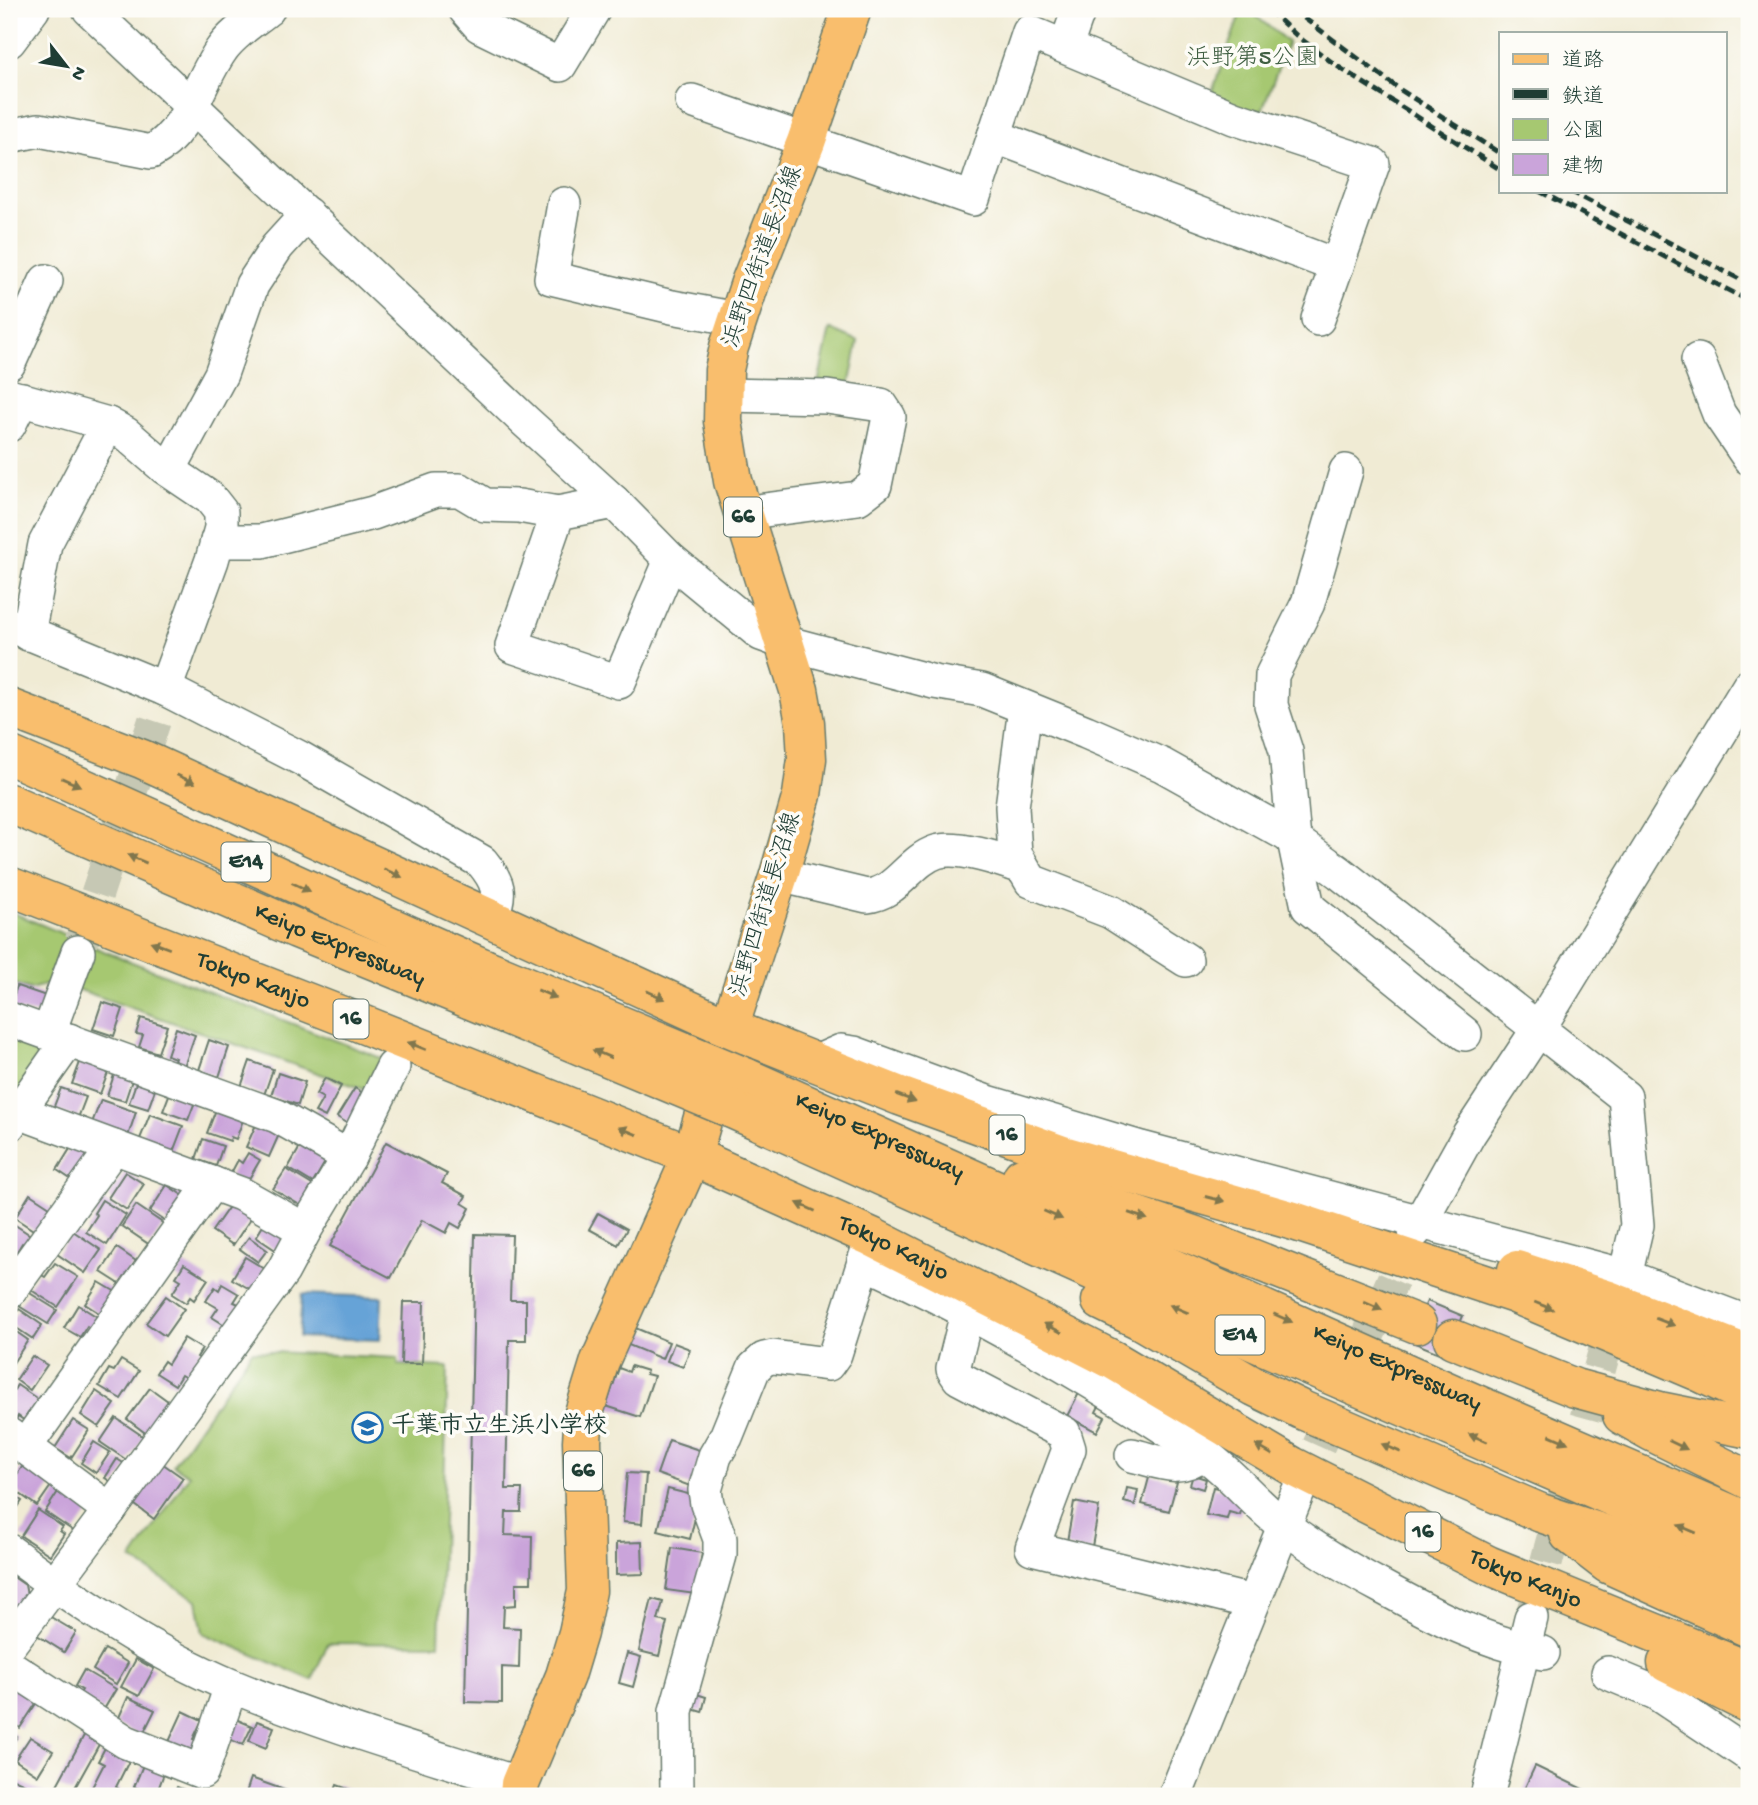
<svg xmlns="http://www.w3.org/2000/svg" width="1758" height="1805" font-family="'Gochi Hand','Klee One',sans-serif">
<style>
.green{fill:#a6c871;stroke:#628252;stroke-width:2}
.water{fill:#66a3d7;stroke:#427086;stroke-width:2}
.building{fill:#caa4da}
.lines{fill:none;stroke-linecap:round;stroke-linejoin:round}
.minor-tunnel{stroke:#c6c8b4;stroke-width:33;stroke-dasharray:33 17;stroke-linecap:butt}
.minor-casing{stroke:#687a6c;stroke-width:36}
.major-casing{stroke:#687a6c;stroke-width:41}
.highway-casing{stroke:#687a6c;stroke-width:41}
.minor{stroke:#fff;stroke-width:33}
.major{stroke:#f9be6d;stroke-width:38}
.highway{stroke:#f9be6d;stroke-width:38}
.rail{stroke:#1f3d34;stroke-width:5;stroke-dasharray:10 5;stroke-linecap:butt}
.highway-bridge-casing{stroke:#687a6c;stroke-width:41;stroke-linecap:butt}
.highway-bridge{stroke:#f9be6d;stroke-width:38}
.oneway{fill:#81774e}
.labels{text-anchor:middle;dominant-baseline:central;stroke-width:7;stroke-linejoin:round;paint-order:stroke}
.shield{fill:#fdfcf7;stroke:#62766e;stroke-width:2}
.shield-label{font-size:23px;font-weight:bold;fill:#1f3d34}
.park-label{font-size:24px;fill:#416043;stroke:#fdfcf7}
.street-label{font-size:24px;fill:#1f3d34;stroke:#fdfcf7}
.poi-label{font-size:24px;font-weight:bold;fill:#1f3d34;stroke:#fdfcf7;text-anchor:start}
</style>
<rect width="100%" height="100%" fill="#fdfcf7"/>
<filter id="ink" filterUnits="userSpaceOnUse"><feTurbulence type="fractalNoise" baseFrequency=".0143" numOctaves="2"/><feDisplacementMap in="SourceGraphic" scale="14" xChannelSelector="R" yChannelSelector="G"/><feConvolveMatrix kernelMatrix="1 2 1 2 8 2 1 2 1" color-interpolation-filters="sRGB"/></filter>
<filter id="wash" filterUnits="userSpaceOnUse"><feTurbulence type="fractalNoise" baseFrequency=".00686" numOctaves="4" result="noise"/><feDisplacementMap in="SourceGraphic" scale="28" xChannelSelector="R" yChannelSelector="G"/><feGaussianBlur stdDeviation="1.57" result="paint"/><feColorMatrix in="noise" values="0 0 0 0 0 0 0 0 0 0 0 0 0 0 0 0 0 1.4 0 .05"/><feComposite in="paint" operator="in"/></filter>
<g filter="url(#wash)">
<rect width="100%" height="100%" fill="#f0ebd4"/>
<g class="green">
<polygon points="1242,9 1247,9 1288,42 1260,116 1211,95"/>
<polygon points="830,329 858,341 848,392 817,388"/>
<polygon points="9,911 106,952 389,1061 372,1092 57,982 30,989 9,982"/>
<polygon points="9,1025 37,1034 44,1060 9,1108"/>
<polygon points="252,1351 398,1358 398,1365 448,1367 439,1644 328,1643 312,1680 203,1633 197,1600 132,1560 189,1475 173,1465"/>
</g>
<polygon class="water" points="302,1294 382,1297 380,1340 299,1337"/>
<g id="blocks">
<g class="building">
<polygon points="17,986 55,999 49,1016 9,1009"/>
<polygon points="102,1002 123,1009 114,1036 93,1029"/>
<polygon points="141,1018 167,1026 158,1053 139,1047 143,1035 136,1034"/>
<polygon points="176,1028 195,1035 183,1069 172,1065 175,1058 167,1055"/>
<polygon points="209,1040 229,1047 219,1077 199,1070"/>
<polygon points="82,1057 110,1067 100,1094 72,1084"/>
<polygon points="250,1061 273,1069 264,1095 241,1087"/>
<polygon points="115,1072 133,1077 125,1101 107,1096"/>
<polygon points="278,1073 305,1082 298,1105 271,1096"/>
<polygon points="325,1078 341,1086 325,1117 315,1112 323,1098 316,1094"/>
<polygon points="137,1080 156,1087 148,1109 129,1103"/>
<polygon points="61,1088 86,1097 78,1118 53,1109"/>
<polygon points="355,1088 372,1099 349,1124 337,1117"/>
<polygon points="171,1090 196,1099 188,1120 163,1111"/>
<polygon points="101,1100 136,1112 128,1136 92,1123"/>
<polygon points="217,1107 243,1120 236,1139 231,1137 230,1141 207,1133"/>
<polygon points="150,1114 183,1126 171,1157 138,1144"/>
<polygon points="258,1120 281,1130 269,1157 246,1147"/>
<polygon points="203,1139 223,1146 216,1166 196,1159"/>
<polygon points="303,1142 328,1157 313,1183 288,1168"/>
<polygon points="386,1142 447,1174 442,1183 466,1196 462,1203 470,1208 460,1228 451,1223 446,1233 422,1220 391,1278 330,1246"/>
<polygon points="73,1144 94,1158 78,1184 57,1170"/>
<polygon points="248,1153 260,1160 246,1184 230,1175 238,1160 242,1163"/>
<polygon points="286,1169 317,1188 305,1208 273,1189"/>
<polygon points="125,1172 144,1184 127,1210 108,1198"/>
<polygon points="167,1185 188,1199 171,1225 150,1211"/>
<polygon points="30,1194 56,1211 41,1235 15,1218"/>
<polygon points="102,1200 126,1215 107,1245 86,1232 97,1215 94,1213"/>
<polygon points="233,1201 253,1215 233,1245 212,1231"/>
<polygon points="136,1205 164,1224 150,1245 122,1226"/>
<polygon points="598,1213 627,1229 618,1245 589,1229"/>
<polygon points="9,1221 38,1240 32,1249 22,1243 16,1253 9,1249"/>
<polygon points="266,1221 288,1235 277,1251 256,1237"/>
<polygon points="73,1231 101,1250 85,1273 57,1254"/>
<polygon points="475,1234 512,1235 510,1300 526,1300 526,1340 509,1340 506,1489 522,1489 521,1512 506,1512 505,1535 532,1536 531,1583 516,1583 516,1605 504,1606 503,1627 520,1628 519,1668 502,1667 502,1703 465,1702"/>
<polygon points="249,1237 267,1250 258,1262 240,1249"/>
<polygon points="117,1248 136,1261 125,1276 131,1281 126,1288 101,1272"/>
<polygon points="245,1257 270,1272 257,1293 232,1279"/>
<polygon points="55,1263 78,1277 58,1307 28,1288 38,1273 45,1277"/>
<polygon points="184,1264 208,1279 194,1300 190,1297 186,1303 172,1294 181,1280 176,1277"/>
<polygon points="99,1282 121,1295 107,1318 85,1304"/>
<polygon points="222,1284 239,1294 234,1302 241,1305 228,1327 212,1317 218,1308 206,1301 215,1287 219,1290"/>
<polygon points="28,1292 57,1310 48,1324 19,1306"/>
<polygon points="166,1296 184,1309 165,1336 146,1323"/>
<polygon points="1427,1301 1463,1316 1446,1356 1410,1341"/>
<polygon points="403,1302 424,1302 422,1364 401,1364"/>
<polygon points="78,1305 104,1321 97,1332 87,1326 80,1337 64,1328"/>
<polygon points="19,1309 42,1325 33,1339 9,1323"/>
<polygon points="633,1327 669,1342 662,1359 626,1344"/>
<polygon points="15,1331 28,1340 9,1369 9,1336 11,1337"/>
<polygon points="184,1338 202,1349 197,1357 205,1362 193,1382 181,1375 175,1385 156,1373 164,1361 168,1364"/>
<polygon points="674,1343 690,1349 683,1367 667,1361"/>
<polygon points="32,1356 47,1365 30,1390 16,1380"/>
<polygon points="121,1360 139,1371 121,1399 99,1386 109,1369 114,1371"/>
<polygon points="631,1366 647,1371 646,1374 654,1376 640,1417 606,1406 619,1368 629,1372"/>
<polygon points="17,1385 39,1400 25,1421 18,1416 14,1423 9,1419 9,1398"/>
<polygon points="150,1388 172,1404 148,1435 127,1419"/>
<polygon points="96,1391 115,1404 99,1427 81,1415"/>
<polygon points="1079,1393 1100,1404 1096,1412 1105,1417 1097,1432 1067,1416"/>
<polygon points="116,1418 144,1437 128,1461 100,1442"/>
<polygon points="73,1420 89,1430 71,1458 55,1448"/>
<polygon points="669,1440 702,1451 690,1486 657,1474"/>
<polygon points="94,1442 110,1452 96,1473 81,1463"/>
<polygon points="117,1459 128,1466 116,1485 105,1478"/>
<polygon points="159,1461 183,1478 154,1519 131,1502"/>
<polygon points="24,1464 53,1483 37,1506 9,1486"/>
<polygon points="627,1473 646,1474 642,1524 623,1522"/>
<polygon points="1150,1474 1177,1482 1169,1511 1142,1504"/>
<polygon points="1193,1475 1206,1479 1203,1489 1190,1485"/>
<polygon points="61,1487 89,1512 75,1532 45,1512"/>
<polygon points="1213,1487 1232,1491 1243,1501 1240,1515 1229,1512 1227,1519 1206,1515"/>
<polygon points="1127,1488 1138,1490 1135,1505 1124,1502"/>
<polygon points="668,1489 700,1497 690,1539 658,1531"/>
<polygon points="9,1492 22,1501 9,1520"/>
<polygon points="1074,1502 1099,1507 1091,1552 1066,1547"/>
<polygon points="38,1510 63,1527 60,1531 64,1534 50,1555 21,1536"/>
<polygon points="642,1542 643,1574 616,1575 616,1543"/>
<polygon points="672,1548 702,1553 695,1594 666,1590"/>
<polygon points="9,1574 25,1585 27,1595 15,1613 9,1609"/>
<polygon points="652,1599 663,1602 658,1620 667,1622 659,1656 639,1651"/>
<polygon points="49,1616 76,1632 64,1652 37,1635"/>
<polygon points="105,1649 128,1663 116,1684 93,1670"/>
<polygon points="627,1653 641,1657 633,1687 619,1683"/>
<polygon points="136,1659 154,1669 139,1696 121,1687"/>
<polygon points="84,1670 116,1689 103,1711 78,1696 82,1690 75,1686"/>
<polygon points="12,1686 37,1702 20,1728 9,1721 9,1691"/>
<polygon points="690,1692 706,1697 702,1712 685,1707"/>
<polygon points="128,1697 155,1710 142,1736 116,1724"/>
<polygon points="183,1711 202,1720 193,1739 201,1743 194,1759 167,1746"/>
<polygon points="233,1718 252,1726 243,1745 224,1737"/>
<polygon points="257,1721 274,1727 266,1748 249,1741"/>
<polygon points="9,1730 17,1737 9,1748"/>
<polygon points="87,1730 102,1739 72,1793 57,1785"/>
<polygon points="30,1737 53,1751 38,1775 15,1760"/>
<polygon points="108,1742 131,1757 116,1787 120,1790 117,1796 90,1796 88,1795 104,1764 98,1761"/>
<polygon points="145,1760 166,1768 156,1795 134,1787"/>
<polygon points="1535,1766 1597,1796 1521,1796"/>
<polygon points="9,1777 51,1796 9,1796"/>
<polygon points="251,1778 301,1796 245,1796"/>
<polygon points="197,1780 208,1785 202,1796 196,1796 198,1792 193,1789"/>
<polygon points="337,1785 367,1796 333,1796"/>
<polygon points="177,1787 193,1793 192,1796 177,1796 174,1794"/>
</g>
</g>
</g>
<g filter="url(#ink)">
<use href="#blocks" fill-opacity="0" stroke="#687a6c" stroke-width="2"/>
<g class="lines">
<g class="minor-tunnel">
<polyline points="81,942 165,689"/>
<polyline points="1298,1492 1414,1233"/>
<polyline points="1533,1611 1616,1309"/>
</g>
<defs>
<g id="minor">
<polyline points="89,9 525,421 614,502 671,560 761,634 783,642 934,682 982,690 1086,732 1162,765 1286,834 1340,873 1625,1097 1637,1225 1622,1289"/>
<polyline points="465,9 480,26 560,65 594,9"/>
<polyline points="9,41 33,9"/>
<polyline points="1066,46 1079,9"/>
<polyline points="692,101 973,199 1029,32 1234,118 1373,164 1318,319"/>
<path d="M 9,136 L 39,130 L 151,152 C 189,132 198,82 222,49 C 233,33 253,21 268,9"/>
<polyline points="994,136 1337,266"/>
<polyline points="564,204 551,278 672,307 737,319"/>
<polyline points="1698,360 1719,414 1749,458"/>
<polyline points="9,363 46,281"/>
<polyline points="724,395 827,397 881,405 889,417 875,485 858,498 741,513"/>
<polyline points="9,396 108,424 126,434 164,467 210,498 221,512 221,528 212,560 165,689"/>
<polyline points="9,425 22,399"/>
<polyline points="169,470 221,374 252,285 277,247 307,214"/>
<polyline points="1346,471 1308,603 1272,675 1271,705 1286,751 1294,840 1308,907 1465,1034"/>
<polyline points="614,502 558,513 512,646 619,682 671,560"/>
<polyline points="217,541 262,541 373,513 436,490 460,490 485,505 519,506 558,513"/>
<path d="M 9,625 L 165,689 L 300,758 L 482,862 C 499,883 502,893 491,918"/>
<polyline points="28,634 45,544 108,424"/>
<polyline points="1025,708 1012,807 1015,854 1031,881 1111,912 1186,960"/>
<path d="M 779,875 L 867,896 C 898,893 909,861 936,852 C 957,845 1002,860 1022,867"/>
<polyline points="9,1019 277,1116 349,1157"/>
<polyline points="49,1032 78,952"/>
<polyline points="816,1062 841,1051 854,1053 984,1101 1141,1148 1625,1276 1749,1323"/>
<polyline points="19,1112 241,1194 305,1230"/>
<polyline points="9,1125 69,1040"/>
<polyline points="1415,1231 1469,1134 1539,1028 1749,686"/>
<path d="M 872,1237 L 864,1262 C 981,1314 1093,1380 1200,1451 C 1231,1472 1254,1503 1283,1525 C 1314,1549 1348,1569 1382,1587 C 1433,1615 1485,1643 1543,1653"/>
<polyline points="9,1292 114,1147"/>
<polyline points="967,1313 953,1369 959,1378 1064,1433 1069,1449 1032,1548 1252,1602"/>
<polyline points="9,1435 110,1510"/>
<polyline points="25,1447 212,1183"/>
<path d="M 1132,1455 C 1161,1462 1178,1473 1204,1453"/>
<path d="M 9,1551 C 79,1603 151,1652 232,1686 C 326,1725 424,1753 520,1784"/>
<polyline points="9,1645 110,1510 283,1271 305,1230 349,1157 393,1067"/>
<polyline points="9,1666 126,1742 202,1772 231,1686"/>
<polyline points="1608,1673 1656,1693 1749,1755"/>
<polyline points="675,1796 677,1791 676,1711 720,1555 720,1539 707,1504 705,1490 715,1456 726,1437 754,1368 764,1359 773,1357 828,1364 835,1354 864,1262"/>
<polyline points="1175,1796 1298,1492"/>
<polyline points="1487,1796 1531,1618"/>
</g>
<polyline id="major" points="519,1796 520,1784 565,1676 578,1633 587,1591 582,1441 584,1413 600,1361 692,1156 729,1028 779,875 802,795 807,759 805,723 799,690 733,481 723,421 724,370 729,347 750,283 806,142 852,9"/>
<g id="highway">
<polyline points="9,708 142,759 729,1028 900,1096 1063,1155 1294,1221 1515,1294 1697,1371 1749,1396"/>
<path d="M 9,755 C 168,824 324,899 484,968"/>
<path id="s1" d="M 9,803 L 297,929 L 471,1000"/>
<path id="s2" d="M 9,886 L 345,1017 L 692,1156 L 872,1237 L 1113,1360 L 1292,1466 L 1488,1565 L 1749,1671"/>
<path id="s3" d="M 745,1077 L 1458,1396 L 1749,1522"/>
<polyline points="732,1109 1153,1298 1749,1556"/>
<polyline points="1022,1177 1193,1235 1417,1324"/>
<polyline points="1517,1270 1606,1299 1749,1355"/>
<polyline points="1101,1301 1140,1320 1255,1387 1302,1410 1541,1513 1622,1540 1749,1593"/>
<polyline points="1453,1339 1575,1388 1660,1411 1749,1429"/>
<polyline points="1622,1415 1652,1432 1749,1480"/>
<polyline points="1569,1534 1608,1564 1749,1628"/>
<polyline points="1667,1663 1749,1704"/>
</g>
</defs>
<use href="#minor" class="minor-casing"/>
<use href="#major" class="major-casing"/>
<use href="#highway" class="highway-casing"/>
<use href="#minor" class="minor"/>
<use href="#major" class="major"/>
<use href="#highway" class="highway"/>
<g class="rail">
<polyline points="1268,9 1297,36 1337,66 1501,170"/>
<polyline points="1292,9 1399,89 1501,154"/>
<polyline points="1539,191 1749,301"/>
<polyline points="1570,191 1749,284"/>
</g>
<defs>
<g id="highway-bridge">
<polyline points="484,968 745,1077"/>
<polyline points="471,1000 732,1109"/>
</g>
</defs>
<use href="#highway-bridge" class="highway-bridge-casing"/>
<use href="#highway-bridge" class="highway-bridge"/>
</g>
<defs><path id="oneway-solid" d="M-6-.8H1V-3.2L6.5 0L1 3.2V.8H-6Z" transform="scale(1.75)"/></defs>
<g class="oneway">
<use href="#oneway-solid" transform="translate(186 779) rotate(24)"/>
<use href="#oneway-solid" transform="translate(71 782) rotate(23)"/>
<use href="#oneway-solid" transform="translate(137 859) rotate(-157)"/>
<use href="#oneway-solid" transform="translate(393 873) rotate(24)"/>
<use href="#oneway-solid" transform="translate(301 887) rotate(25)"/>
<use href="#oneway-solid" transform="translate(160 945) rotate(-159)"/>
<use href="#oneway-solid" transform="translate(547 994) rotate(23)"/>
<use href="#oneway-solid" transform="translate(656 995) rotate(24)"/>
<use href="#oneway-solid" transform="translate(417 1046) rotate(-158)"/>
<use href="#oneway-solid" transform="translate(602 1054) rotate(-157)"/>
<use href="#oneway-solid" transform="translate(906 1098) rotate(20)"/>
<use href="#oneway-solid" transform="translate(628 1131) rotate(-158)"/>
<use href="#oneway-solid" transform="translate(1215 1199) rotate(15)"/>
<use href="#oneway-solid" transform="translate(806 1207) rotate(-156)"/>
<use href="#oneway-solid" transform="translate(1053 1215) rotate(24)"/>
<use href="#oneway-solid" transform="translate(1138 1216) rotate(19)"/>
<use href="#oneway-solid" transform="translate(1373 1306) rotate(23)"/>
<use href="#oneway-solid" transform="translate(1544 1306) rotate(22)"/>
<use href="#oneway-solid" transform="translate(1179 1309) rotate(-157)"/>
<use href="#oneway-solid" transform="translate(1283 1318) rotate(24)"/>
<use href="#oneway-solid" transform="translate(1665 1322) rotate(21)"/>
<use href="#oneway-solid" transform="translate(1053 1328) rotate(-152)"/>
<use href="#oneway-solid" transform="translate(1478 1438) rotate(-157)"/>
<use href="#oneway-solid" transform="translate(1559 1439) rotate(23)"/>
<use href="#oneway-solid" transform="translate(1678 1445) rotate(26)"/>
<use href="#oneway-solid" transform="translate(1391 1448) rotate(-157)"/>
<use href="#oneway-solid" transform="translate(1264 1450) rotate(-150)"/>
<use href="#oneway-solid" transform="translate(1687 1529) rotate(-157)"/>
</g>
</g>
<defs>
<symbol id="school-ring" viewBox="-11 -11 22 22"><circle r="9.5" fill="#fdfcf7" stroke="#1f6fb2" stroke-width="1.5"/><path d="M0-5L7-2L0 1L-7-2ZM-4 1L0 2.5L4 1V4Q0 6-4 4Z" fill="#1f6fb2"/></symbol>
</defs>
<g fill-rule="evenodd">
<use href="#school-ring" x="350" y="1410" width="35" height="35"/>
</g>
<g class="labels">
<g class="shield">
<rect x="724" y="497.5" width="38" height="39" rx="5"/>
<rect x="221.5" y="842.5" width="49" height="39" rx="5"/>
<rect x="333.5" y="999.5" width="35" height="39" rx="5"/>
<rect x="989.5" y="1115.5" width="35" height="39" rx="5"/>
<rect x="1215.5" y="1315.5" width="49" height="39" rx="5"/>
<rect x="564" y="1451.5" width="38" height="39" rx="5"/>
<rect x="1405.5" y="1512.5" width="35" height="39" rx="5"/>
</g>
<g class="shield-label">
<text x="743" y="517">66</text>
<text x="246" y="862">E14</text>
<text x="351" y="1019">16</text>
<text x="1007" y="1135">16</text>
<text x="1240" y="1335">E14</text>
<text x="583" y="1471">66</text>
<text x="1423" y="1532">16</text>
</g>
<g class="park-label">
<text x="1253" y="59">浜野第5公園</text>
</g>
<g class="street-label">
<text transform="translate(764 257) rotate(-70)">浜野四街道長沼線</text>
<text transform="translate(767 905) rotate(-73)">浜野四街道長沼線</text>
<text stroke="none"><textPath href="#s1" startOffset="360">Keiyo Expressway</textPath></text>
<text stroke="none"><textPath href="#s2" startOffset="262">Tokyo Kanjo</textPath></text>
<text stroke="none"><textPath href="#s3" startOffset="147">Keiyo Expressway</textPath></text>
<text stroke="none"><textPath href="#s2" startOffset="956">Tokyo Kanjo</textPath></text>
<text stroke="none"><textPath href="#s3" startOffset="714">Keiyo Expressway</textPath></text>
<text stroke="none"><textPath href="#s2" startOffset="1670">Tokyo Kanjo</textPath></text>
</g>
<g class="poi-label">
<text x="391" y="1427">千葉市立生浜小学校</text>
</g>
</g>
<rect width="1758" height="1805" fill="none" stroke="#fdfcf7" stroke-width="35"/>
<rect x="1499" y="32" width="228" height="161" fill="#fdfcf7" stroke="#a4b0a9" stroke-width="2"/>
<rect x="1513" y="54" width="35" height="10" fill="#f9be6d" stroke="#a4b0a9" stroke-width="2"/>
<text x="1562" y="66" font-size="21" fill="#1f3d34">道路</text>
<rect x="1513" y="89" width="35" height="10" fill="#1f3d34" stroke="#a4b0a9" stroke-width="2"/>
<text x="1562" y="102" font-size="21" fill="#1f3d34">鉄道</text>
<rect x="1513" y="119" width="35" height="21" fill="#a6c871" stroke="#a4b0a9" stroke-width="2"/>
<text x="1562" y="136" font-size="21" fill="#1f3d34">公園</text>
<rect x="1513" y="154" width="35" height="21" fill="#caa4da" stroke="#a4b0a9" stroke-width="2"/>
<text x="1562" y="172" font-size="21" fill="#1f3d34">建物</text>
<g transform="translate(66 66) rotate(121)" stroke="#fdfcf7" stroke-width="5" paint-order="stroke">
<path d="M0-5L12 26L0 18L-12 26Z" fill="#1f3d34"/>
<text y="-10" font-size="19" font-weight="bold" text-anchor="middle" fill="#1f3d34">N</text>
</g>
</svg>
